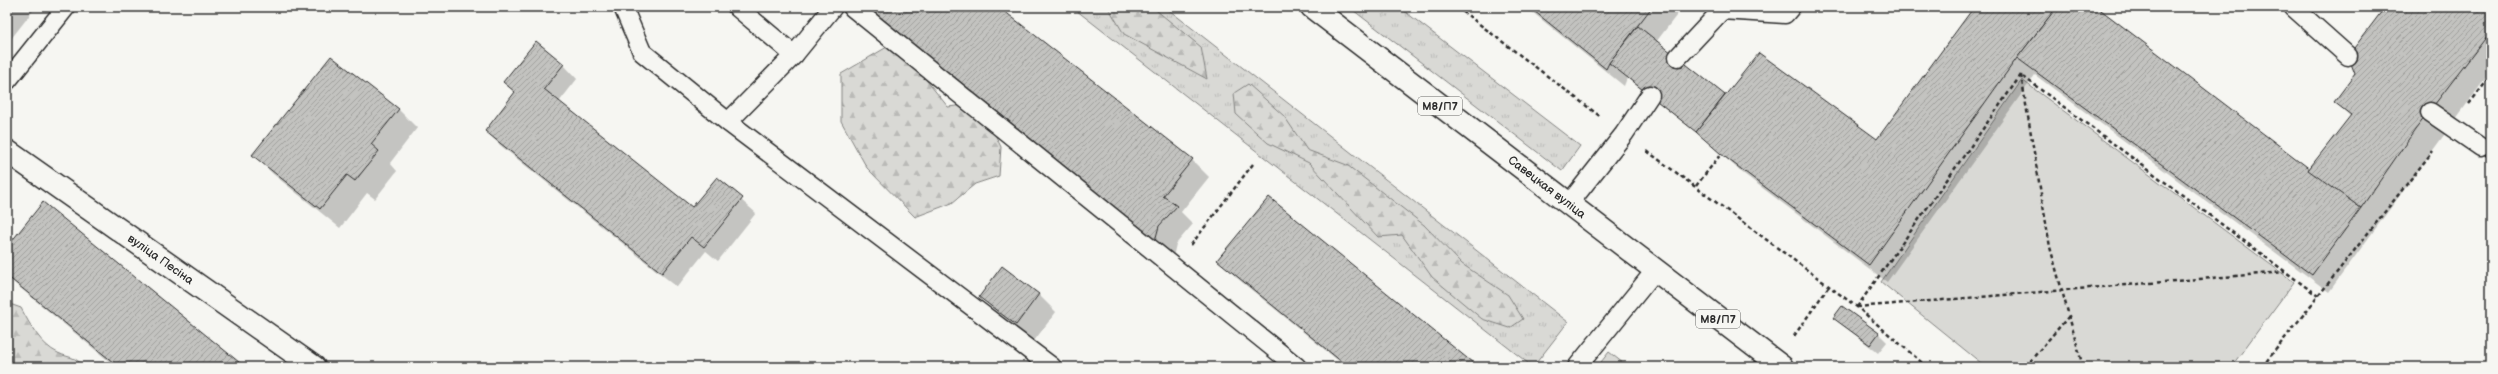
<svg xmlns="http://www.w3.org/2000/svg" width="2498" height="374" font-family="'Balsamiq Sans',sans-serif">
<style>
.grass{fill:url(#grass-tufts);stroke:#828280}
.forest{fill:url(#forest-firs);stroke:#828280}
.green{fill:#d9d9d5;stroke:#828280}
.shadow{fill:#0003}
.building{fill:url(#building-hatch);stroke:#2b2b2b}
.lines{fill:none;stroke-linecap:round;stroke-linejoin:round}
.service-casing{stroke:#2b2b2b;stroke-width:21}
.minor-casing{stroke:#2b2b2b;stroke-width:25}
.primary-casing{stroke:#2b2b2b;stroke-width:25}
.path{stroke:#2b2b2b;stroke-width:2.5;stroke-dasharray:4 3;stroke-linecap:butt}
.service{stroke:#f6f6f2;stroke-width:18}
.minor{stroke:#f6f6f2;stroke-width:22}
.primary{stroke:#f6f6f2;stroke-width:22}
.labels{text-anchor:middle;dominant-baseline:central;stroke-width:3;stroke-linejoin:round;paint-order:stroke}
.shield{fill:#f6f6f2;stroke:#686867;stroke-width:1}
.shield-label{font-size:11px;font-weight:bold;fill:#2b2b2b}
.street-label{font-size:12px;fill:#2b2b2b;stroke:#f6f6f2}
</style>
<defs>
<pattern id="grass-tufts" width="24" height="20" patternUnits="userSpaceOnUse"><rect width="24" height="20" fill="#d9d9d5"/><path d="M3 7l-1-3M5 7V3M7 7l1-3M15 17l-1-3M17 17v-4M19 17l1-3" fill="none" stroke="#babab7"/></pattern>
<pattern id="forest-firs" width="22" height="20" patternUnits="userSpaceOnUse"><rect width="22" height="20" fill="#d9d9d5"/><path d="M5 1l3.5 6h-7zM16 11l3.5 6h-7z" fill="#babab7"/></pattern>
<pattern id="building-hatch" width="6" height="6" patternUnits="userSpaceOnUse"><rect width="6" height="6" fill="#c3c3c0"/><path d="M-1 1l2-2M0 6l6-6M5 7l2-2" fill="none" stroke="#9f9f9c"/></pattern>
</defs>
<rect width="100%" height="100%" fill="#f6f6f2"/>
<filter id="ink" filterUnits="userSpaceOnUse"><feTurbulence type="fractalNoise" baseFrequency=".025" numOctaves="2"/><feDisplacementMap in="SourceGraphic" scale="8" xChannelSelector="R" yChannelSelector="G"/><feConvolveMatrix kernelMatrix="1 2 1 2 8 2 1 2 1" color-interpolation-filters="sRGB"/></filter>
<g filter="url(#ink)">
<g class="grass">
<polygon points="1072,7 1165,7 1568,322 1533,367"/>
<polygon points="1349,7 1399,7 1580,146 1562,171"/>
<polygon points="1609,352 1628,367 1597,367"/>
</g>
<g class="forest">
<polygon points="1108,7 1149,7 1156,10 1201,47 1207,79 1124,34"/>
<polygon points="887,47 908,54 927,81 948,107 980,103 1001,147 999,176 975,184 952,203 915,217 867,168 841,121 841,74"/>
<polygon points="1248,84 1284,116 1307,150 1347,165 1424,225 1462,264 1508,295 1523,319 1510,328 1482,319 1432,277 1402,235 1378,237 1309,163 1268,143 1236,114 1234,93"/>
<path d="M 7,303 L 21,308 C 30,325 41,345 58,353 C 71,359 73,355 85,367 L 7,367 Z"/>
</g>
<polygon class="green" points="2022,80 2294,282 2231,367 1986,367 1881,282"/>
<g class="shadow">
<polygon points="7,7 36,7 7,44"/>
<polygon points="794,7 802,7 799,11"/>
<polygon points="872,7 997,7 1192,160 1209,177 1181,212 1193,224 1176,244 1173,257"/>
<polygon points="1526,7 1683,7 1656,42 1726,97 1877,141 1975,7 2095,7 2308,171 2351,117 2335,102 2357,74 2386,7 2491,7 2491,71 2329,292 2035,75 1887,282 1740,171 1706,140 1627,78 1624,86"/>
<polygon points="563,64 577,79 559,102 693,209 717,179 756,213 718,261 706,251 677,287 500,145 486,131 516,93 504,82"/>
<polygon points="398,109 417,128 390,163 397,171 375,199 367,193 340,228 273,174 254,155"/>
<polygon points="7,248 243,367 116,367 7,277"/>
<polygon points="1219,260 1477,367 1346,367 1237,278"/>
<polygon points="1002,267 1039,295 1056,312 1034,341 998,314 980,297"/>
<polygon points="1834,318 1878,333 1887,342 1878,353"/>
</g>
<g class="building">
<polygon points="871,7 999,7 1193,159 1163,196 1177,206 1159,226 1155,241 866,13"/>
<polygon points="1529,7 1652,7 1609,63 1606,69"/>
<polygon points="1974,7 2057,7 2017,58 1869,265 1721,154 1696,132 1759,53 1877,139"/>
<polygon points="2057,7 2097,7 2361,208 2312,275 2017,58"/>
<polygon points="2385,7 2491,7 2491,31 2415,130 2361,208 2308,170 2351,115 2334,102 2355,74 2348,56"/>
<polygon points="1638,26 1725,95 1696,132 1609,63"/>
<polygon points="536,41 564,64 544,89 692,207 717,177 743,198 704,247 691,237 662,273 485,131 515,92 503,82"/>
<polygon points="331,56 399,109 371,144 379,151 355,181 347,175 320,209 252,155"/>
<polygon points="1269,197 1478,367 1348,367 1217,260"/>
<polygon points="43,202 245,367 119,367 7,276 7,247"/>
<polygon points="1002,266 1039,294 1016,325 979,297"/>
<polygon points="1842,306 1879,333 1870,345 1833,318"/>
</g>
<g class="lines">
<defs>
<g id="service">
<polyline points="623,7 642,52 728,122 1052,367"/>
<polyline points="737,7 794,55"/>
<polyline points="852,7 1297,367"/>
<polyline points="2293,7 2348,56"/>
<polyline points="1678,57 1722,10 1785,14 1791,7"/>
<polyline points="7,81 66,7"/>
<polyline points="2430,112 2481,147"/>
<polyline points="728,122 794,55 833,7"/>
<polyline points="1568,205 1624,134 1650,95"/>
<polyline points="1577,367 1654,272"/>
</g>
<g id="minor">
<path id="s1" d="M 7,151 L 314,367"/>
</g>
<g id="primary">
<path id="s2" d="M 1312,7 L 1782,367"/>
</g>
</defs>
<use href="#service" class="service-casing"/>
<use href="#minor" class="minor-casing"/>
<use href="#primary" class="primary-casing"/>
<g class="path">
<polyline points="1457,7 1601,117"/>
<polyline points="2021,75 2050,247 2083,367"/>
<polyline points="2469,104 2491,76"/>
<polyline points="1647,151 1857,307 1927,367"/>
<polyline points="1696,186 1721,154"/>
<polyline points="1191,245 1253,164"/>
<polyline points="1857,307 2021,75 2318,296"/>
<polyline points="1857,307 2285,272"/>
<polyline points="1794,336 1829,286"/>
<polyline points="2025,367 2069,316"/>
<polyline points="2262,367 2433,151"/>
</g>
<use href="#service" class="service"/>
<use href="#minor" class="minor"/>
<use href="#primary" class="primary"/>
</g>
</g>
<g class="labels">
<g class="shield">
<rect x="1418" y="97" width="44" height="18" rx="3"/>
<rect x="1696" y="310" width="44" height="18" rx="3"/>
</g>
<g class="shield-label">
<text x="1440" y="106">М8/П7</text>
<text x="1718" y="319">М8/П7</text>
</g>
<g class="street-label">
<text stroke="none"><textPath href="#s2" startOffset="296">Савецкая вуліца</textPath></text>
<text stroke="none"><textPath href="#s1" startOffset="188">вуліца Песіна</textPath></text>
</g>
</g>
<rect width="2498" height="374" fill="none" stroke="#f6f6f2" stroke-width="24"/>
<rect x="12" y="12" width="2474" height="350" fill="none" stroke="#2b2b2b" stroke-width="1.5" filter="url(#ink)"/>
</svg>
